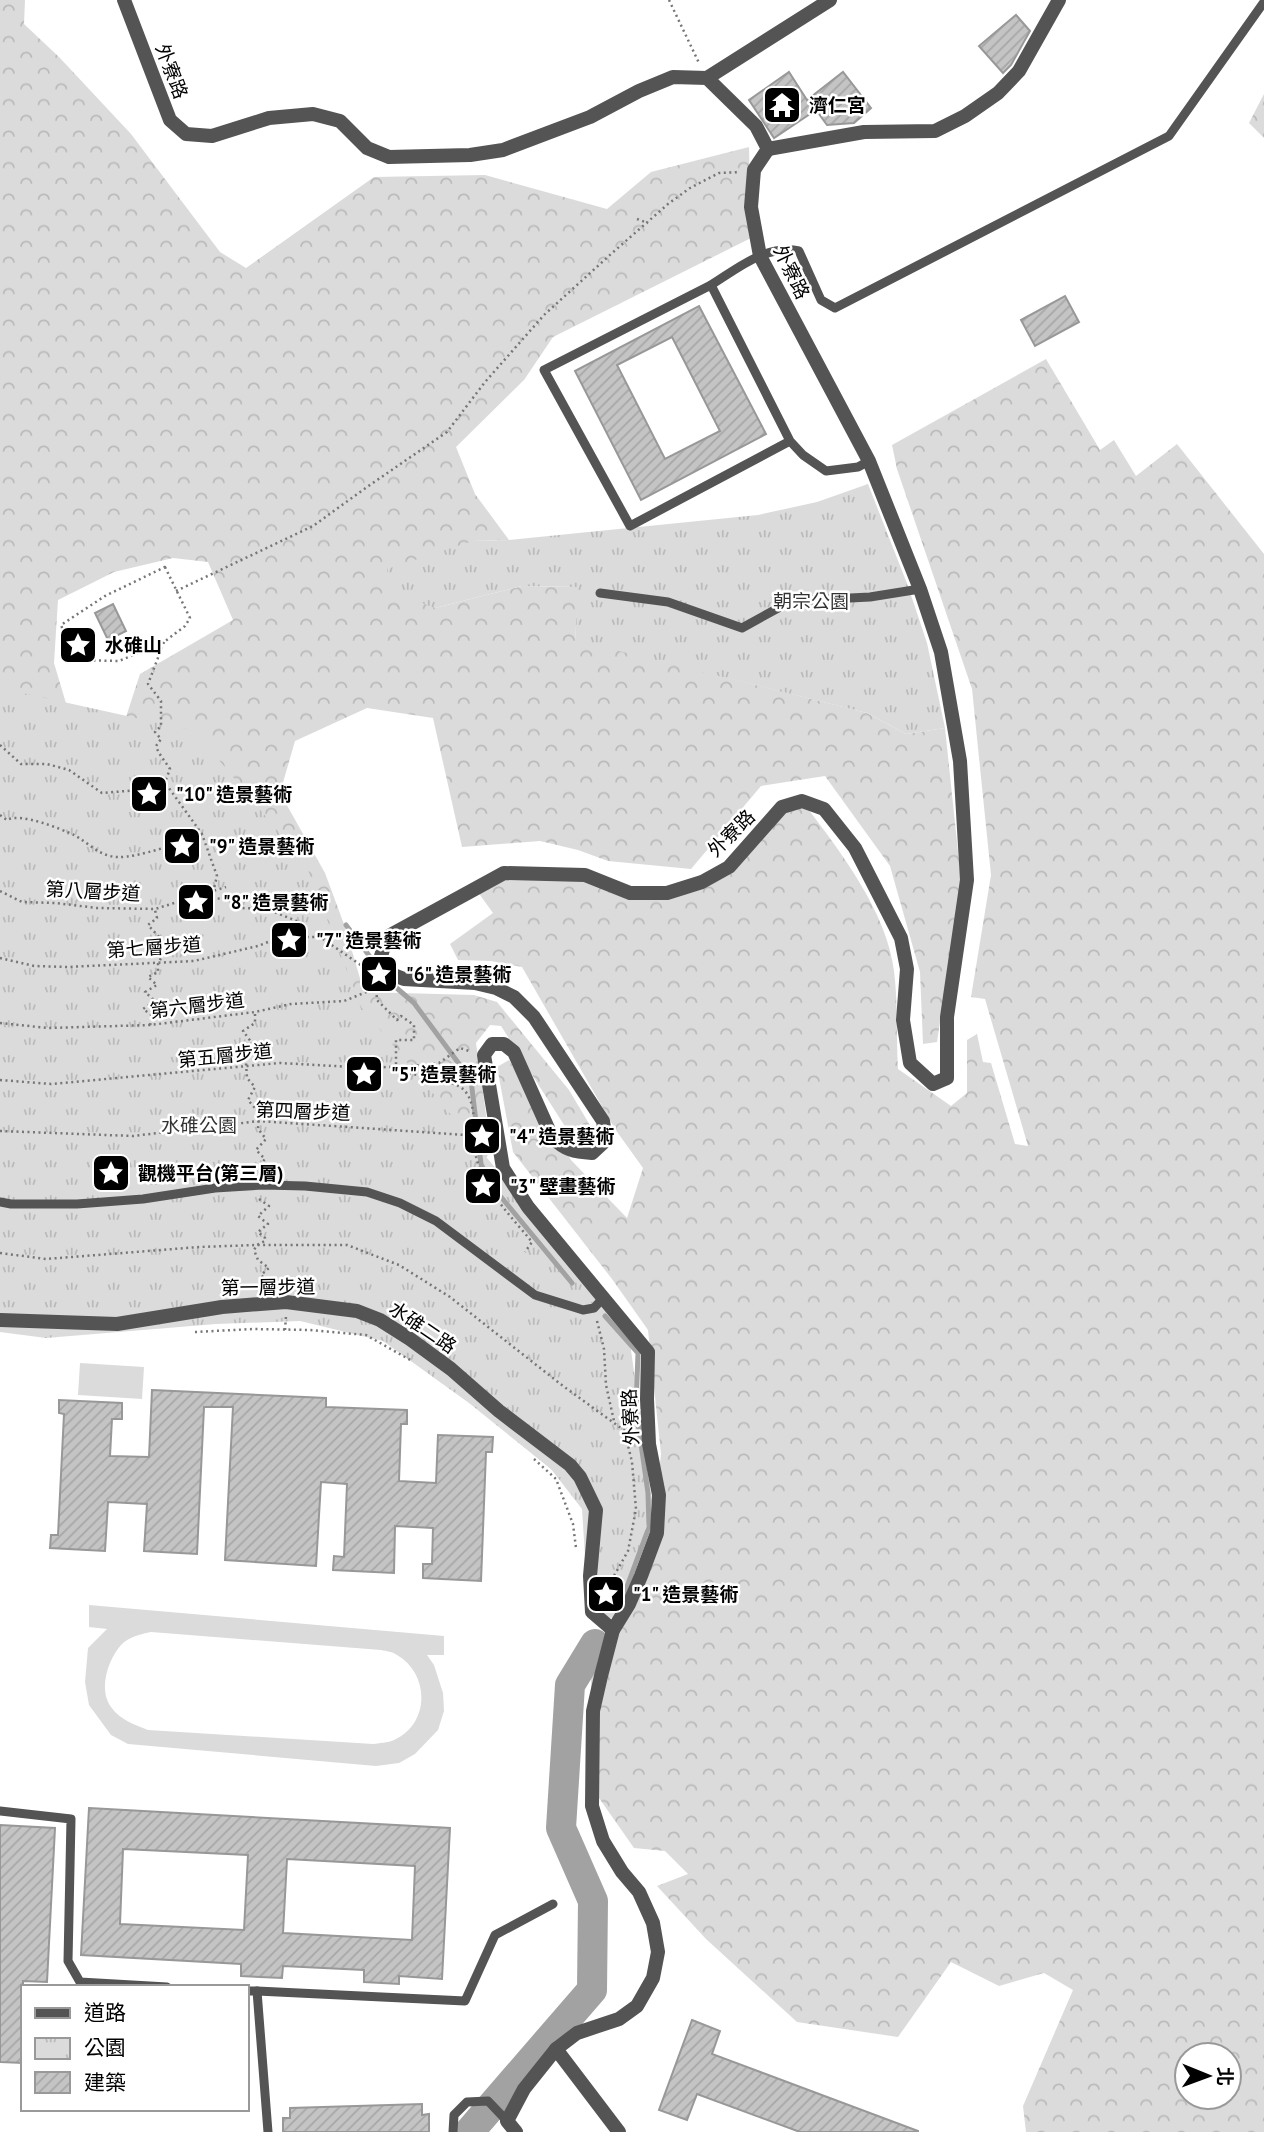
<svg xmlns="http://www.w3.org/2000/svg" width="1264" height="2132" font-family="'PT Sans','Noto Sans TC',sans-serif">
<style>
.forest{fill:url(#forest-crowns);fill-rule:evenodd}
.park{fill:url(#park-tufts)}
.pitch{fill:#dbdbdb;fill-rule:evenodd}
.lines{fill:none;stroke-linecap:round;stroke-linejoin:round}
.stream{stroke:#a2a2a2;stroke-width:5}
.river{stroke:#a2a2a2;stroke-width:30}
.building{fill:url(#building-hatch);stroke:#989898;stroke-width:2;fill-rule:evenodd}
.path{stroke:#767676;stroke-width:2.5;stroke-dasharray:2 3.5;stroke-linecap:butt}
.service{stroke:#545454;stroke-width:9}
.minor{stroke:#545454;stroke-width:14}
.tertiary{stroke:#545454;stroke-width:14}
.labels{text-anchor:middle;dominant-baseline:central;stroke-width:5;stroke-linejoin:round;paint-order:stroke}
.street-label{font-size:19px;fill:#000;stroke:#fff}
.poi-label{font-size:19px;font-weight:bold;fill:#000;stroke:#fff;text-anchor:start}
.park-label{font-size:19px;fill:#323232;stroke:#fff}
</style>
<defs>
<pattern id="forest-crowns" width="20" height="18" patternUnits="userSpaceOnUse" patternTransform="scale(1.75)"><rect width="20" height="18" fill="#dbdbdb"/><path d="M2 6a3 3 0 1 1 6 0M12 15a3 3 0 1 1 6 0" fill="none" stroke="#bababa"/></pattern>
<pattern id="park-tufts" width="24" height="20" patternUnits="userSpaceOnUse" patternTransform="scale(1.75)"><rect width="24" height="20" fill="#dbdbdb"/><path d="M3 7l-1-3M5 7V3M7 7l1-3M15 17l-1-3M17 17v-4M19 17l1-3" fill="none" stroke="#bababa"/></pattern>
<pattern id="building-hatch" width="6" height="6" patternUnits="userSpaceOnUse" patternTransform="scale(1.75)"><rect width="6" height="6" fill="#c4c4c4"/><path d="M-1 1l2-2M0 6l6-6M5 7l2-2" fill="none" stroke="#a7a7a7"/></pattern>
</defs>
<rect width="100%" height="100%" fill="#fff"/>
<g class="forest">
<path d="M 0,0 L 25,0 L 24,24 L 59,57 L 131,134 L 220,252 L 246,268 L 374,177 L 485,175 L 607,209 L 651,172 L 749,147 L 751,238 L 553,337 L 524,380 L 456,447 L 475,494 L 509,540 L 473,541 L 435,608 L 522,586 L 579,587 L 575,639 L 867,713 L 906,734 L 945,728 L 961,880 L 937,1042 L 923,1044 L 920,972 L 890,866 L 825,776 L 761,786 L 691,869 L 608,861 L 578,850 L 540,841 L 462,847 L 433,718 L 367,708 L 295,741 L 280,793 L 325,873 L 345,927 L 364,992 L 474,995 L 497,1002 L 569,1090 L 594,1132 L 583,1140 L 566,1128 L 501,1026 L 490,1025 L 476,1043 L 491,1151 L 483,1162 L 606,1515 L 0,1010 ZM 173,558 L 208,562 L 233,620 L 140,674 L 126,717 L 68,710 L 54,663 L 58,600 L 114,572 Z"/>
<polygon points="1264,94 1264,138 1249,123"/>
<path d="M 1046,359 L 1100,450 L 1114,440 L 1136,476 L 1177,444 L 1264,554 L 1264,2132 L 1026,2132 L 1023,2106 L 1073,1990 L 1044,1973 L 999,1986 L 951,1962 L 898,2037 L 797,2022 L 706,1939 L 657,1886 L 688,1874 L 665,1851 L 634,1848 L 592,1788 L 591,1679 L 651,1552 L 661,1454 L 648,1330 L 612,1279 L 513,1152 L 497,1067 L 509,1060 L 571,1160 L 627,1218 L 643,1168 L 615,1129 L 522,967 L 491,961 L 458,960 L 450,944 L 493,913 L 475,888 L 504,873 L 580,880 L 646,900 L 713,880 L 769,812 L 805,805 C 840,851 887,912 894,971 C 898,1003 896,1036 898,1069 L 951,1106 L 967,1093 L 967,1040 L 977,1034 L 983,1062 L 991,1063 L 1015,1144 L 1028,1146 L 985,999 L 971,997 L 991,875 L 972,689 L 897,469 L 892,445 ZM 1187,2055 L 1229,2055 L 1229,2097 L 1187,2097 Z"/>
</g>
<g class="park">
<polygon points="868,484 908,586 927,643 945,728 906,734 867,713 575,640 578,587 522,586 435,608 388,590 387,569 473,541 509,540 758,515 817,502"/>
<polygon points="0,688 195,731 306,865 361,1007 579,1268 630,1343 652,1501 625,1617 589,1619 582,1509 551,1469 469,1403 383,1341 300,1321 216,1324 46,1338 0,1332"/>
</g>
<g class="pitch">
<polygon points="80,1363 144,1367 142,1399 78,1395"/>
<path d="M 89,1605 L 444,1636 L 444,1655 L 427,1655 L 434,1665 L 443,1693 L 444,1711 L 438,1730 L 415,1754 L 399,1763 L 376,1766 L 128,1744 L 111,1735 L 89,1705 L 85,1682 L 88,1648 L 107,1629 L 89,1627 ZM 151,1632 L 381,1650 C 386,1651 393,1652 397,1655 C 430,1674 430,1724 394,1740 C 388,1743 379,1743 373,1744 L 148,1730 C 135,1725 119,1719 111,1707 C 98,1689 108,1660 121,1645 C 128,1637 141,1634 151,1632 Z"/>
</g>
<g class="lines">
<g class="stream">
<polyline points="346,925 380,970"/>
<polyline points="392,984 414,1003 471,1080 481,1164 492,1186 572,1283"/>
<polyline points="605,1316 638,1353 636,1409 648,1493 649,1527 622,1600"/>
</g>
<polyline class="river" points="470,2132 470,2131 592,1990 593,1901 561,1828 570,1685 595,1644"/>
</g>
<g class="building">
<polygon points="1016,15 1030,31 1011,65 1003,73 979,46"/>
<polygon points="789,72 807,100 843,72 871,108 854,123 827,125 816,110 774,138 749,100"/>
<polygon points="1065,296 1079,322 1035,346 1021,320"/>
<path d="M 699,306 L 766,434 L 641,500 L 575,371 ZM 672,337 L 720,431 L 665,459 L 617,365 Z"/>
<polygon points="113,604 126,631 108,640 95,613"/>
<polygon points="152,1390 326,1398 326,1407 407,1410 407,1424 401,1424 399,1481 436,1483 438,1435 493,1437 492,1452 486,1452 481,1581 423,1578 423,1564 432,1564 433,1528 395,1526 394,1573 333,1570 334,1556 344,1557 347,1484 321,1482 316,1566 225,1560 233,1407 204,1407 197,1554 144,1551 147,1504 108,1502 105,1551 50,1548 51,1535 58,1535 64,1414 59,1413 59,1400 122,1403 122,1419 112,1419 110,1456 149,1457"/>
<path d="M 89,1808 L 450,1828 L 442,1979 L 399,1976 L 399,1984 L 364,1982 L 364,1970 L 283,1966 L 282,1978 L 241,1976 L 241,1964 L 81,1955 ZM 123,1849 L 248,1855 L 244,1930 L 120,1924 ZM 287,1859 L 415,1866 L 412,1940 L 283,1933 Z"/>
<polygon points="0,1825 55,1828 47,1982 23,1981 23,2063 0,2062"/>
<polygon points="692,2020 720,2031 712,2054 918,2131 918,2132 800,2132 697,2094 687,2120 659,2110"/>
<polygon points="422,2104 422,2115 429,2114 429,2132 283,2132 283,2118 290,2118 290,2108"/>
</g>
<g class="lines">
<g class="path">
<polyline points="669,0 699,63"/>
<polyline points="637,219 648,223"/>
<polygon points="165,567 190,618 185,626 164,642 119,661 75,660 61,625 105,596"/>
<polyline points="176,591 313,526 367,487 447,432 485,382 544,315 611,254 668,204 690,188 719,173 740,172"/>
<path d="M 164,642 L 148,684 L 161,701 L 161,726 L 155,732 L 161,739 L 156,746 C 159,755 165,761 170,769 L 165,782"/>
<polyline points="0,745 21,764 47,764 69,770 102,793 151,789 165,782"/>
<polyline points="166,784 202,834 217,876 213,892"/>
<path d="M 0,815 L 7,820 C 20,812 61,829 74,835 C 89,843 100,857 118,857 C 137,858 183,842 202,834"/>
<polyline points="0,891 22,902 56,903 97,908 155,909 226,887"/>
<polyline points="208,895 209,897 228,900 240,908 267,909 299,922 305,927"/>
<polyline points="293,932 296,937 320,937 368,970"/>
<polyline points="0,958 34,966 68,967 194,961 258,946 305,927"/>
<path d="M 376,984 L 377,1000 L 397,1020 L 401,1016 L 414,1025 L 414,1040 L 396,1040 L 396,1071 C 410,1074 454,1080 463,1089 C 478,1103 473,1133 475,1151 C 480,1186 511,1216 532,1242 L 525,1252"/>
<polyline points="255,1014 255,1023 243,1031 252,1043 240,1054 246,1063 247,1078 255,1087 248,1100 259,1113 258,1129 266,1139 256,1150 265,1159 256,1170 259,1172"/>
<polyline points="0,1023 48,1028 150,1025 255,1012 291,1004 344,1001 374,989"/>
<polyline points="150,1025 153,1016 143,1009 155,1001 145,992 157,985 148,977 158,972 158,964 161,958 151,950 161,939 148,925 157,918 155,910"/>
<polyline points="0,1080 51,1084 280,1063 371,1068 421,1065 439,1063 460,1048 469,1051"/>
<polyline points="0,1131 133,1136 259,1121 480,1136"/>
<polyline points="259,1199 269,1206 258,1216 268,1224 258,1232 265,1238 265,1241 257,1245 254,1250 258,1260 269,1268 261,1275 270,1284 263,1288"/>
<polyline points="0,1253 46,1259 199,1247 257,1245 347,1245 399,1265 450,1297 563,1386 632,1436"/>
<polyline points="597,1321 604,1349 606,1385 614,1421"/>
<polyline points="285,1330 286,1316"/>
<polyline points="195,1332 253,1329 310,1330 366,1335 412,1361"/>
<polyline points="534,1459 556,1479 573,1524 576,1548"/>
<polyline points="606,1590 628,1551 636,1509 632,1462 625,1433"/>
</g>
<g class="service">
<path d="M 711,285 C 737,269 766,244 799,251 L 821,300 L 835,308 L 1169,136 L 1264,2"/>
<polyline points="790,441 630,526 544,370 711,285 790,441 803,455 826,471 858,467 869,461"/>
<polyline points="600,593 668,602 742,628 791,601 870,597 920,589"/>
<polyline points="0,1202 11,1204 77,1204 143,1199 215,1188 264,1185 305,1186 367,1192 400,1203 436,1221 535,1295 583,1310 594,1308 604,1297"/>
<polyline points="0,1811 71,1819 68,1961 80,1982 167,1987"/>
<polyline points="247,1991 257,1991 268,2132"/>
<polyline points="257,1991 465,2001 495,1935 553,1904"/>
<polyline points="453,2132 454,2115 467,2102 488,2101 507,2121"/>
</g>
<g class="minor">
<polyline points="707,78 830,0"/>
<polyline points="768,149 864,132 935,131 965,116 998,93 1019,71 1059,0"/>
<polyline points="0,1320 117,1324 222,1307 286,1302 357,1311 380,1320 410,1339 451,1369 499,1411 570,1465 580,1477 596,1510 590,1576 592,1612 613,1630"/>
<polyline points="556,2049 619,2132"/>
</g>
<path class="tertiary" d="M 124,0 L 170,120 L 186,134 L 212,136 L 269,118 L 313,114 L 340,121 L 367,148 L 389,157 L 470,155 L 503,150 L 590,117 L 639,91 L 673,77 L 707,78 L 756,126 L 768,149 L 754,170 L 751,207 L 760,256 L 869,461 L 920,589 L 941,652 L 960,761 L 967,880 L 947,1017 L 947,1078 L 933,1084 L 910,1063 L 903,1020 L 907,969 L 901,938 L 855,848 L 824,809 L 802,801 L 782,807 L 729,867 L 702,882 L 667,893 L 630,893 L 585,875 L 504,873 L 387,937 L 381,956 L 386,972 L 404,979 L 475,983 L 496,988 L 514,997 L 534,1017 L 603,1121 L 606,1140 L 592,1153 C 574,1152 565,1150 552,1137 L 514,1052 L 504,1044 L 492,1044 L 484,1055 L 503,1168 L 528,1207 L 648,1352 L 647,1399 L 649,1444 L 659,1495 L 657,1533 L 641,1576 L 629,1604 L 613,1630 L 601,1676 L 593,1711 L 592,1806 L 603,1841 L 622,1872 L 639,1892 L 653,1923 L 658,1952 L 653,1978 L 637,2006 L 619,2019 L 577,2033 L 556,2049 L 524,2089 L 507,2121 L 516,2132"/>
</g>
<defs>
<symbol id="temple-square" viewBox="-11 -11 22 22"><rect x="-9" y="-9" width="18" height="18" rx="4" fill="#000" stroke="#fff"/><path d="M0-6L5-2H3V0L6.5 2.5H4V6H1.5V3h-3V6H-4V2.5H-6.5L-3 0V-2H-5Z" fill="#fff"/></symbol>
<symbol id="sight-square" viewBox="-11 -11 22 22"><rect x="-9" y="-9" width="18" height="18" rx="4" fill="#000" stroke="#fff"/><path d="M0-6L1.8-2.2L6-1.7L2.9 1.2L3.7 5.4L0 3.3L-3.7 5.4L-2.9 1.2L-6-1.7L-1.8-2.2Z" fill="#fff"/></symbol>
</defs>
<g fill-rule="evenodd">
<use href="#temple-square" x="760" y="83" width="44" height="44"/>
<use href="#sight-square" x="56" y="623" width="44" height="44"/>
<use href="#sight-square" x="127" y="772" width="44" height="44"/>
<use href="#sight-square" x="160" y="824" width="44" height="44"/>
<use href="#sight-square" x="174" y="880" width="44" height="44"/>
<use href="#sight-square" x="267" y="918" width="44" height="44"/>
<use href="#sight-square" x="357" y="952" width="44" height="44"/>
<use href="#sight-square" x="342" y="1052" width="44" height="44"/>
<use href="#sight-square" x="460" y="1114" width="44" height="44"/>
<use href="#sight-square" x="89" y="1151" width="44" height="44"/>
<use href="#sight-square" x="461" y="1164" width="44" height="44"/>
<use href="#sight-square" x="584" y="1572" width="44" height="44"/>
</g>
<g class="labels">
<g class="street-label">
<text transform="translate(172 71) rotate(69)">外寮路</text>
<text transform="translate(792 272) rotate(64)">外寮路</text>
<text transform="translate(731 833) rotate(-45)">外寮路</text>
<text transform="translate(93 891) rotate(3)">第八層步道</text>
<text transform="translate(154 947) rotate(-4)">第七層步道</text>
<text transform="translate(197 1005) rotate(-7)">第六層步道</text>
<text transform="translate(225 1055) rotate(-6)">第五層步道</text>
<text transform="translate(303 1111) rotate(2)">第四層步道</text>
<text transform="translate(268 1287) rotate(-1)">第一層步道</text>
<text transform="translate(423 1327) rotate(34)">水碓二路</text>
<text transform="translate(630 1417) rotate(-93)">外寮路</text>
</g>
<g class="poi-label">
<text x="809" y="105">濟仁宮</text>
<text x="105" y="645">水碓山</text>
<text x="176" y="794">"10" 造景藝術</text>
<text x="209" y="846">"9" 造景藝術</text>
<text x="223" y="902">"8" 造景藝術</text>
<text x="316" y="940">"7" 造景藝術</text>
<text x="406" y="974">"6" 造景藝術</text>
<text x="391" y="1074">"5" 造景藝術</text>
<text x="509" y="1136">"4" 造景藝術</text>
<text x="138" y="1173">觀機平台(第三層)</text>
<text x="510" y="1186">"3" 壁畫藝術</text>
<text x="633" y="1594">"1" 造景藝術</text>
</g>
<g class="park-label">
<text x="811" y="601">朝宗公園</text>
<text x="199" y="1125">水碓公園</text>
</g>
</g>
<rect x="21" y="1985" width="228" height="126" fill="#ffffff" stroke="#999999" stroke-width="2"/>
<rect x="35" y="2008" width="35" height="10" fill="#545454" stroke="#999999" stroke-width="2"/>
<text x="84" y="2020" font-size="21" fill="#000000">道路</text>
<rect x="35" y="2038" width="35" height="21" fill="url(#park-tufts)" stroke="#999999" stroke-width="2"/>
<text x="84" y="2055" font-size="21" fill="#000000">公園</text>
<rect x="35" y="2072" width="35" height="21" fill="url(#building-hatch)" stroke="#999999" stroke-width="2"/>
<text x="84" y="2090" font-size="21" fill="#000000">建築</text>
<g transform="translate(1208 2076) rotate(91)"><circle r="33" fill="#ffffff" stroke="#999999" stroke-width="2"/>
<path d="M0-5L12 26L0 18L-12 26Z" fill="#000000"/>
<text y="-10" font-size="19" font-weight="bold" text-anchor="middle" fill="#000000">北</text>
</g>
</svg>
